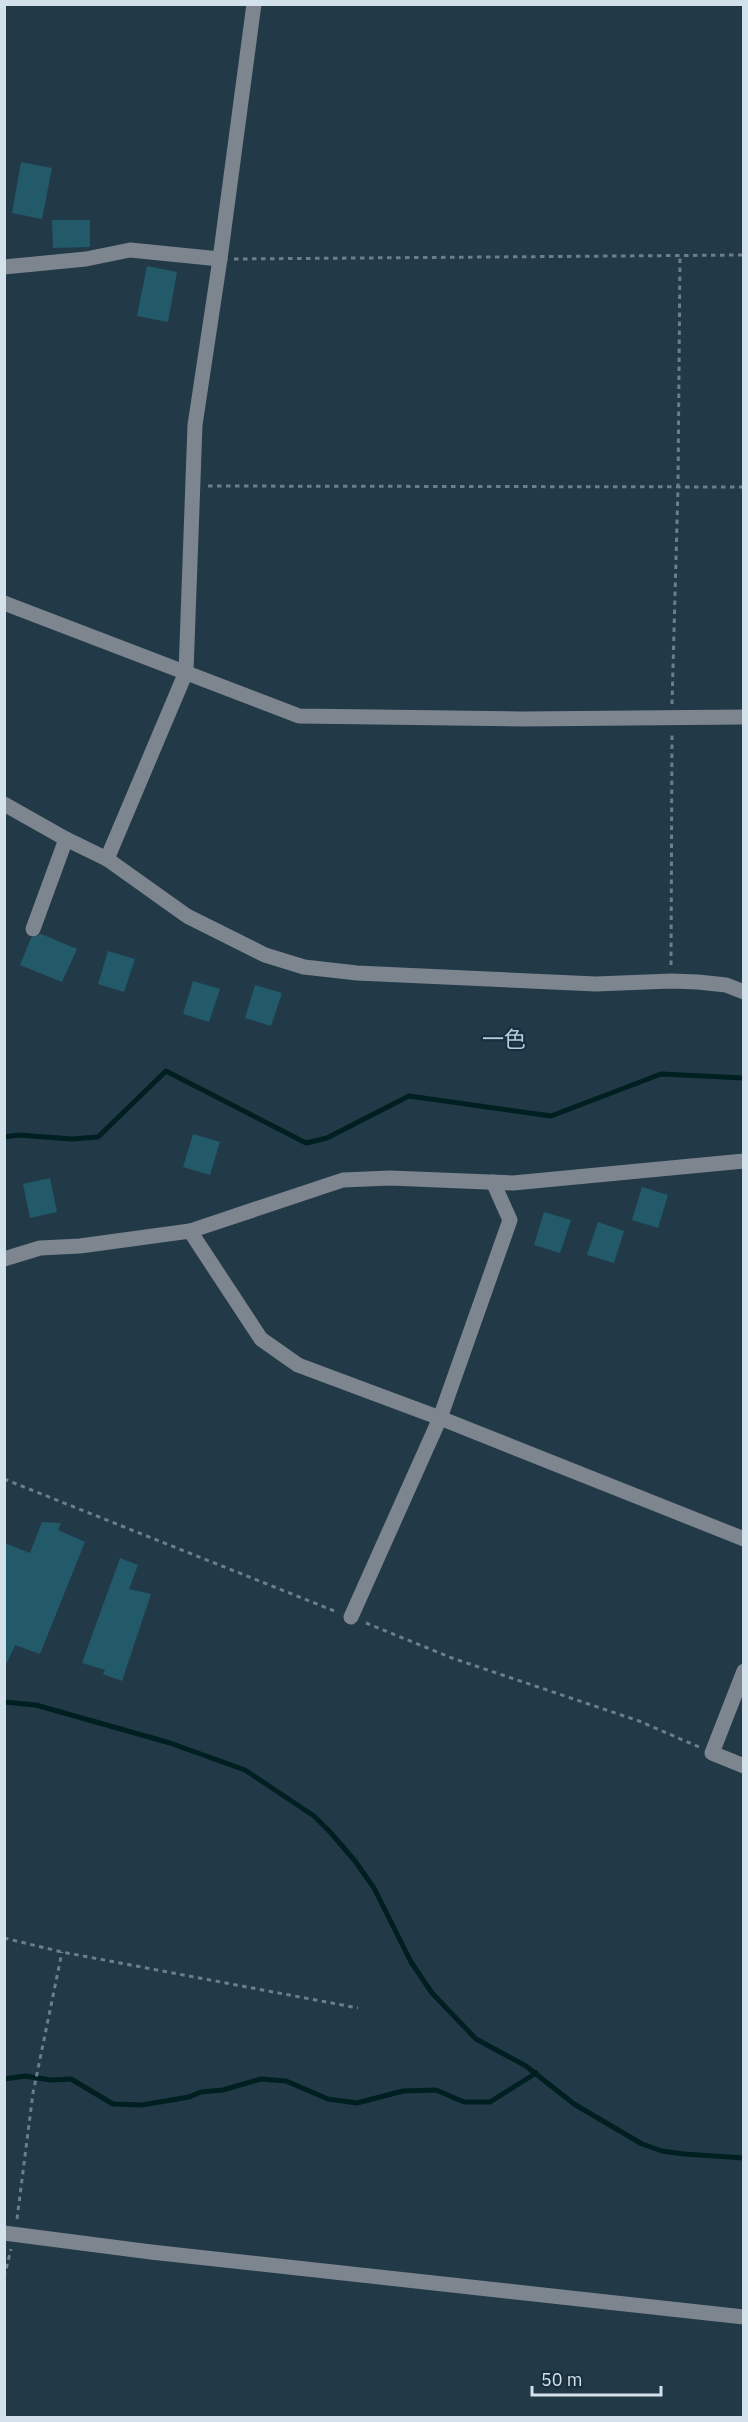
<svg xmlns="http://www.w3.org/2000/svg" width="748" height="2422" font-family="'IBM Plex Sans','Noto Sans JP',sans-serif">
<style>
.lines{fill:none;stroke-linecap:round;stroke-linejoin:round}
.stream{stroke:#001f21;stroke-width:5}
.building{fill:#225a6a}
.path{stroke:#6b7f8b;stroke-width:3;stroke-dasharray:4.5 4.5;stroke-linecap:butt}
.minor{stroke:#7d858f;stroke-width:15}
.labels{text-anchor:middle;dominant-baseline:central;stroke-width:4.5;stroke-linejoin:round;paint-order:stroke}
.quarter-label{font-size:22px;fill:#b2cde0;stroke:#182f3d}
</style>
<rect width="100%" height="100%" fill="#223948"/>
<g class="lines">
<g class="stream">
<polyline points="4,1137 18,1135 72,1139 98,1137 166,1071 306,1143 327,1138 409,1096 551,1116 661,1074 744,1078"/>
<polyline points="4,1702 36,1705 170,1743 245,1770 314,1816 331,1833 355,1861 374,1888 411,1962 432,1993 476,2039 526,2066 574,2104 642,2144 662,2151 684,2154 744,2158"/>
<polyline points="4,2079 25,2076 51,2080 71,2079 113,2104 142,2105 189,2097 201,2092 223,2090 261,2079 286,2081 328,2099 357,2103 403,2091 436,2090 464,2102 490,2102 536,2073"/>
</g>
</g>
<g class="building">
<polygon points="21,162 52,168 42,219 12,213"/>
<polygon points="52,220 90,220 90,247 53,248"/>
<polygon points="147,266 177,272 168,322 137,316"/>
<polygon points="41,934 77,949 62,982 20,965 31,938"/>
<polygon points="108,951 135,959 124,992 98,984"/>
<polygon points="193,981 220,989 209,1022 183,1014"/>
<polygon points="255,985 282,993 271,1026 245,1018"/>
<polygon points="193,1134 220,1142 210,1175 183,1167"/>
<polygon points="50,1178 57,1212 30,1218 23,1184"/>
<polygon points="642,1187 668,1195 658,1228 632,1220"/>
<polygon points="544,1212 571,1220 560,1253 534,1245"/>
<polygon points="598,1222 624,1231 614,1263 587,1255"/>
<polygon points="42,1522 61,1523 58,1530 85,1542 40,1654 15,1645 4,1669 4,1543 30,1553"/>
<polygon points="120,1558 138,1565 129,1589 151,1594 122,1681 103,1674 105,1670 82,1663"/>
</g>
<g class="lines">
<g class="path">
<polyline points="234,259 744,255"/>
<polyline points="208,486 744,487"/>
<polyline points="672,704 678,487 680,255"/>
<polyline points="671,965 672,734"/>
<polyline points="4,1479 337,1612"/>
<polyline points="366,1623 452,1658 639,1721 699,1747"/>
<polyline points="4,1938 62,1952 358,2008"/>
<polyline points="17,2219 33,2093 62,1952"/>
<polyline points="4,2277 11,2249"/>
</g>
<g class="minor">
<polyline points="4,267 86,259 130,250 220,259"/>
<polyline points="4,603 299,716 521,719 744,717"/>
<polyline points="4,804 66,839 107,859 187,916 265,955 304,967 357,973 596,984 671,981 698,982 726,985 744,992"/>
<polyline points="107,859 186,672 195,425 220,259 254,4"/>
<polyline points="33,929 66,839"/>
<polyline points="190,1231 261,1339 298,1365 440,1418 744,1539"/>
<polyline points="4,1259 40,1248 80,1246 190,1231 343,1180 390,1178 513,1183 744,1161"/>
<polyline points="351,1617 440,1418 510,1220 493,1182"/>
<polyline points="744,1671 712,1753 744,1766"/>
<polyline points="4,2233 151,2252 744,2317"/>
</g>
</g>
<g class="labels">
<g class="quarter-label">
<text x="504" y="1038">一色</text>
</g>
</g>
<rect width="748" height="2422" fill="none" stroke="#d3e1ea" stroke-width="12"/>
<path d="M532 2386v9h129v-9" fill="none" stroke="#d3e1ea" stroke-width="3"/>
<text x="541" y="2386" font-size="18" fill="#d3e1ea" stroke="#182f3d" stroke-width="4.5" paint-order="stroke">50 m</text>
</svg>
